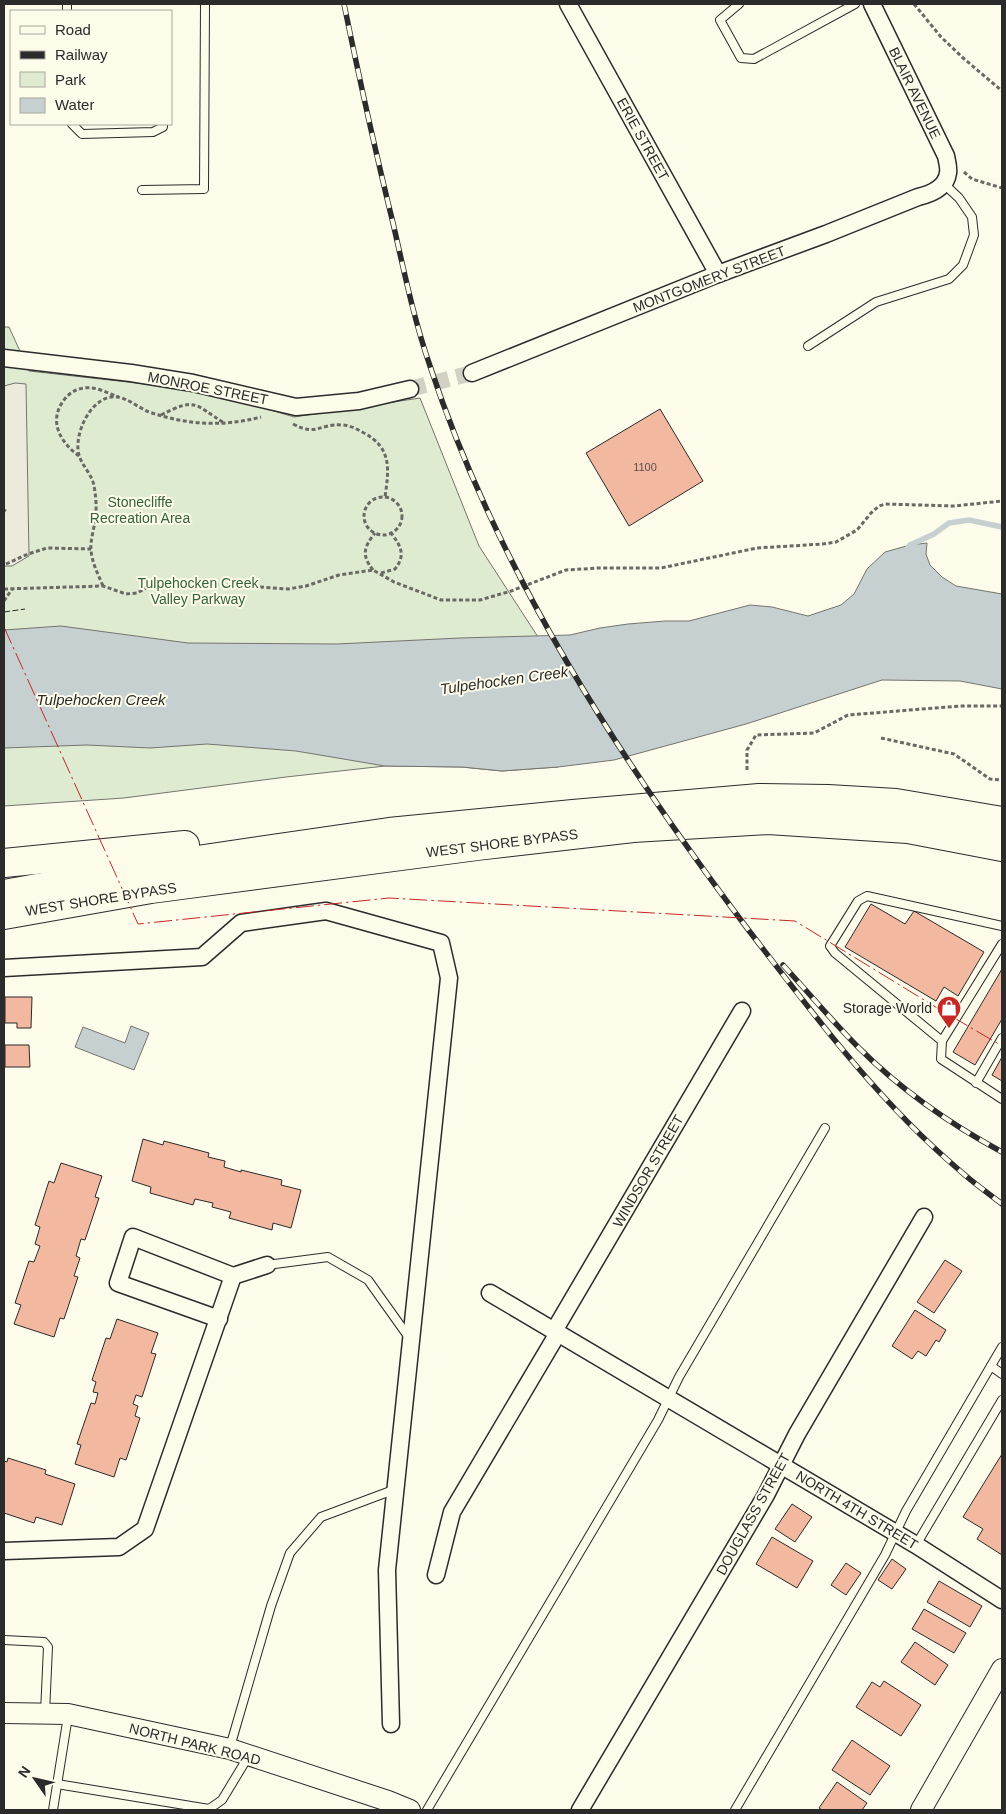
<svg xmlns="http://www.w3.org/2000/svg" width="1006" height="1814" font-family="Arial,sans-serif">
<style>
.green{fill:#deebd1;stroke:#74746e}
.parking{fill:#eceadb;stroke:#74746e}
.water{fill:#c7d0d0;stroke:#74746e}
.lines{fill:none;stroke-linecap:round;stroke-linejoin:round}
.stream{stroke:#c7d0d0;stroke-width:5.5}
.building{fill:#f2b8a0;stroke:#2b2b2b}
.minor-tunnel{stroke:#d3d1c4;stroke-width:16;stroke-dasharray:16 8;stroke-linecap:butt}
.service-casing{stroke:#2b2b2b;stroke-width:10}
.minor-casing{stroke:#2b2b2b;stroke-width:19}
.tertiary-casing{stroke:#2b2b2b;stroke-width:22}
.motorway-casing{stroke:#2b2b2b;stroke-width:30}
.path{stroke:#6a6964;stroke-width:3;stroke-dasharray:4 2.5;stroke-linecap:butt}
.service{stroke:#fdfbea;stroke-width:8}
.minor{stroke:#fdfbea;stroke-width:16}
.tertiary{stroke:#fdfbea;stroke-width:20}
.motorway{stroke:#fdfbea;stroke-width:28}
.rail-casing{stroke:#2b2b2b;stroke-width:5.5}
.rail{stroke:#fdfbea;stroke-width:4;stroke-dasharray:11;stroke-linecap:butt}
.fence{stroke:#2b2b2b;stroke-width:1;stroke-dasharray:6 2.5;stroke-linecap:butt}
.power{stroke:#c62828;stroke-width:1;stroke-dasharray:18 4 2.5 4;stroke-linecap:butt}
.labels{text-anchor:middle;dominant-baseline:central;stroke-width:4;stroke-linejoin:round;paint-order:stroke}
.number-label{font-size:11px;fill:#5d4e48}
.street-label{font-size:14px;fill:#2b2b2b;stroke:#fdfbea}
.park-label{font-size:14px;fill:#34623c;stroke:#fdfbea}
.poi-label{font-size:14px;fill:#2b2b2b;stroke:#fdfbea;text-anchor:end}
.water-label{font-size:15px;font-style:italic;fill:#2b2b2b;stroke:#fdfbea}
</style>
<rect width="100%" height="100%" fill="#fdfbea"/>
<polygon class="green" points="4,327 9,327 29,371 163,386 231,398 294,417 420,398 479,546 538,637 558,767 502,771 462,767 385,766 286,777 124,798 4,806"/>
<polygon class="parking" points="15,383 26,384 29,556 12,566 4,566 4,386"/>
<g class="water">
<polygon points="927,543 926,554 930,565 942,577 956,586 1002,594 1002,689 960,681 882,680 746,724 614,760 558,767 502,771 462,767 385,766 296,751 207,744 150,748 87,745 4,748 4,630 61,626 188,643 337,644 460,638 570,635 600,628 628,624 665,621 689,621 750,605 772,607 808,616 841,605 854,594 867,569 885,552 910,545"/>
<polygon points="131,1026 149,1033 134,1070 75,1047 83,1027 125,1043"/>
</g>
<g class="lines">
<polyline class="stream" points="906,550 910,545 934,534 949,523 969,520 1002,527"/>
</g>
<g class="building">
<polygon points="660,409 703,481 629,526 586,453"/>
<polygon points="871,904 905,924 914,911 984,952 958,996 944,987 936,1001 845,947"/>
<polygon points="1002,969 1002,1019 975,1065 953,1052"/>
<polygon points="5,997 32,997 31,1028 17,1028 17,1023 5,1023"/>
<polygon points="5,1045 29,1045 30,1067 5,1067"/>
<polygon points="1002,1057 1002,1081 992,1075"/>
<polygon points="143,1139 163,1145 164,1141 209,1153 208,1157 225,1161 224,1167 241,1172 241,1170 282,1180 281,1185 301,1190 291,1228 273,1223 272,1230 229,1218 231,1212 212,1207 213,1203 195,1199 193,1205 150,1193 151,1187 132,1181"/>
<polygon points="61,1163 102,1176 95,1197 99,1198 85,1240 81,1239 76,1256 80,1258 74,1276 78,1277 64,1319 60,1318 54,1337 14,1324 21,1305 15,1303 29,1261 34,1262 40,1246 35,1244 40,1227 35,1225 49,1181 54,1183"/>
<polygon points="945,1260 962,1271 934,1313 917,1302"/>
<polygon points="915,1310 946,1330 939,1342 936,1340 926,1356 918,1351 912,1359 892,1346"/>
<polygon points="117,1319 158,1333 151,1353 156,1354 142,1397 136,1395 133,1404 138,1406 135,1416 140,1418 126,1460 120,1458 114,1477 75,1464 81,1445 77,1444 91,1403 95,1404 98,1393 93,1392 96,1382 92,1380 106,1338 110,1339"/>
<polygon points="1002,1454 1002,1555 977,1539 983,1529 963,1517"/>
<polygon points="8,1458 46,1470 45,1474 75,1484 62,1525 36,1517 34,1523 4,1513 4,1461 7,1462"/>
<polygon points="792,1504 812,1517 795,1542 775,1529"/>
<polygon points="772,1537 813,1561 797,1588 756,1564"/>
<polygon points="892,1559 906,1569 892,1589 878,1580"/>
<polygon points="846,1563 861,1573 846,1595 831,1585"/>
<polygon points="939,1581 982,1606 970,1627 927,1602"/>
<polygon points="924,1609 966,1633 954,1653 912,1629"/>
<polygon points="915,1642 948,1665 935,1685 901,1662"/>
<polygon points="884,1681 921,1705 901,1736 856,1707 872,1682 880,1687"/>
<polygon points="852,1740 890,1766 870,1795 832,1770"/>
<polygon points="837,1782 867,1803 862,1810 822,1810 819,1808"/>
</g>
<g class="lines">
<polyline class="minor-tunnel" points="410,389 472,373"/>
<defs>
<g id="service">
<polyline points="67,4 67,11"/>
<polyline points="739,4 720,20 741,58 754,59 855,4"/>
<polyline points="72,124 82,134 153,132 163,127 163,124"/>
<polyline points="142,190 204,189 205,4"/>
<polyline points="808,346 876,302 949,279 963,265 974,235 972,217 959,198 943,183"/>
<polyline points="1002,944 942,1041 941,1059 1002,1099"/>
<polyline points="942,1041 835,953 830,946 858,901 867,896 1002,926"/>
<polyline points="976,1083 1002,1038"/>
<polyline points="267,1265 328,1257 368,1280 410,1339"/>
<polyline points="991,1366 1002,1374"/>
<polyline points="916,1545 1002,1400"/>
<polyline points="4,1640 44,1642 48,1647 45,1713"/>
<polyline points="230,1747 271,1606 290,1553 321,1517 396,1489"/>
<polyline points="57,1784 209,1809 222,1800 248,1757"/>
<polyline points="53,1810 68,1716"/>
<polyline points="427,1810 658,1420 679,1377 825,1128"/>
<polyline points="735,1810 885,1555 906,1511 1002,1347"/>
</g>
<g id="minor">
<polyline points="568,4 718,274"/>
<polyline points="4,358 131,373 193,383 296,407 359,401 410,389"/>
<path d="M 472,373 L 718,274 L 826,234 L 918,197 C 931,194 946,188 948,173 C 949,168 947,161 946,156 L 872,4"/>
<polyline points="4,968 202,957 241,923 326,911 441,943 449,978 387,1570 391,1724"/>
<polyline points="490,1293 916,1545 1002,1600"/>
<polyline points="219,1319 118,1283 133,1237 233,1276"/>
<polyline points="554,1331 742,1011"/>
<polyline points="4,1551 119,1547 145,1529 233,1276 267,1265"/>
<polyline points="436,1575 452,1512 558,1333"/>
<polyline points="580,1810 766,1495 797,1434 924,1217"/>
</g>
<g id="tertiary">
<polyline points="4,1713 68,1714 230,1749 388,1801 410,1810"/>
<polyline points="921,1810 1002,1669"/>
</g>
<g id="motorway">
<polyline points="4,863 185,845"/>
<polyline points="4,894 177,863 389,832 573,814 759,798 828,799 896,803 1002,821"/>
<polyline points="4,915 151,889 477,846 633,828 768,820 908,829 1002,847"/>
</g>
</defs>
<use href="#service" class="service-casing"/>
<use href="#minor" class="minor-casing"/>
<use href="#tertiary" class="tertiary-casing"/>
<use href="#motorway" class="motorway-casing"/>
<g class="path">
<polyline points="914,4 941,37 962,57 1002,91"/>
<polyline points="964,172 972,179 1002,188"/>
<path d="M 161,415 C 196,397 194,404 224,423"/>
<path d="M 293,424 C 317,437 320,423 342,425 C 349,425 357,429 364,433 C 392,448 389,469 385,497"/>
<path d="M 79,456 C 60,442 48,421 64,400 C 69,393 76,389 84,388 C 95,386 108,393 118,397"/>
<circle cx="383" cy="516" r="19"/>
<polyline points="4,510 6,511"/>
<polyline points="6,564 28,554 47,548 91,549"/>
<path d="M 373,570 C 361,555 364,547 375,533"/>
<path d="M 381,573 L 395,569 C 406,555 401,546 391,533"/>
<path d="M 103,586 C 98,574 92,563 91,550 C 90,541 94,530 95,520 C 97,510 96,496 94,486 C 92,474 82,466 79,455 C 73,434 92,393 118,397 C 129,399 139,408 149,412 C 188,425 222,427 261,417"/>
<polyline points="4,589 103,586 126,594 137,593 152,585 170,581 288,589 306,586 339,575 373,570 394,582 441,600 480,600 511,591 566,570 598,568 661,568 757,548 823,544 836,542 857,530 871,513 879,506 885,504 954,506 1002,501"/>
<polyline points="4,601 12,589"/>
<polyline points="881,738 954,754 990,779 1002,780"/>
<polyline points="747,770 747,750 756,735 814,733 848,715 960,706 1002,706"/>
</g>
<use href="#service" class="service"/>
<use href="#minor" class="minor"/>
<use href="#tertiary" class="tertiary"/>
<use href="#motorway" class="motorway"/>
<defs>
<g id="rail">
<path d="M 344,4 C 359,77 375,150 393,223 C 404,271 414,320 430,366 C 497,570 621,762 750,932 C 814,1015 878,1101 958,1169 C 972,1182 988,1193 1002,1204"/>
<path d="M 783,965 C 808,992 832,1021 858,1047 C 900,1089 950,1124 1002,1152"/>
</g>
</defs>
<use href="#rail" class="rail-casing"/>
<use href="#rail" class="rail"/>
<polyline class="fence" points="4,612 25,609"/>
<polyline class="power" points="4,627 138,924 389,898 795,921 934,1006 1002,1046"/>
</g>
<defs>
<symbol id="shop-pin" viewBox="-11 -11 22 30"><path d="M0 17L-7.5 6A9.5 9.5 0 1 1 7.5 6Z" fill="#c62828" stroke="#fdfbea"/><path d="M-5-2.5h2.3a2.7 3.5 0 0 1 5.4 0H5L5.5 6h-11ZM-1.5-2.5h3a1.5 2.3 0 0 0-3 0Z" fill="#fff"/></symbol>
</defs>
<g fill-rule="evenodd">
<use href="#shop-pin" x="935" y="994" width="28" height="38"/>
</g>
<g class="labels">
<g class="number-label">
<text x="645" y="467">1100</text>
</g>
<g class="street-label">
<text transform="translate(915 93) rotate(64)">BLAIR AVENUE</text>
<text transform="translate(643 139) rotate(61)">ERIE STREET</text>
<text transform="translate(709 279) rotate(-21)">MONTGOMERY STREET</text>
<text transform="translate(208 388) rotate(11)">MONROE STREET</text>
<text transform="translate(502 843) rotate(-7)">WEST SHORE BYPASS</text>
<text transform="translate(101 899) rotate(-9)">WEST SHORE BYPASS</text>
<text transform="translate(648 1171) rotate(-60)">WINDSOR STREET</text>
<text transform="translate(857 1510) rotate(31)">NORTH 4TH STREET</text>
<text transform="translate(753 1514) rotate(-61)">DOUGLASS STREET</text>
<text transform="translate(195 1744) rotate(14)">NORTH PARK ROAD</text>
</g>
<g class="park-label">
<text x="140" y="502">Stonecliffe<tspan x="140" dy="16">Recreation Area</tspan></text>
<text x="198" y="583">Tulpehocken Creek<tspan x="198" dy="16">Valley Parkway</tspan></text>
</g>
<g class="poi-label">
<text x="932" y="1008">Storage World</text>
</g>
<g class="water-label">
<text transform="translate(504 680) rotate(-8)">Tulpehocken Creek</text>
<text x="101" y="699">Tulpehocken Creek</text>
</g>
</g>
<rect width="1006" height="1814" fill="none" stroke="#2b2b2b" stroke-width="10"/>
<rect x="10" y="10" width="162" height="115" fill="#fdfbea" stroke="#a9a89e"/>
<rect x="20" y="26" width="25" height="8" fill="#fdfbea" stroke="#a9a89e"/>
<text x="55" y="35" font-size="15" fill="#2b2b2b">Road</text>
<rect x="20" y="51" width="25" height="8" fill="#2b2b2b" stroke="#a9a89e"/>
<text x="55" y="60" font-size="15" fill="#2b2b2b">Railway</text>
<rect x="20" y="72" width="25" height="15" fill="#deebd1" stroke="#a9a89e"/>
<text x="55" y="85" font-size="15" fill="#2b2b2b">Park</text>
<rect x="20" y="98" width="25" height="15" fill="#c7d0d0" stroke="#a9a89e"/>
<text x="55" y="110" font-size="15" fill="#2b2b2b">Water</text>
<g transform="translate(35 1779) rotate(304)" stroke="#fdfbea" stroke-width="4" paint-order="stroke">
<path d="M0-4L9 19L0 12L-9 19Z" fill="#2b2b2b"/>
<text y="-8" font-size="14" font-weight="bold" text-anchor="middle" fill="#2b2b2b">N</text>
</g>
</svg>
